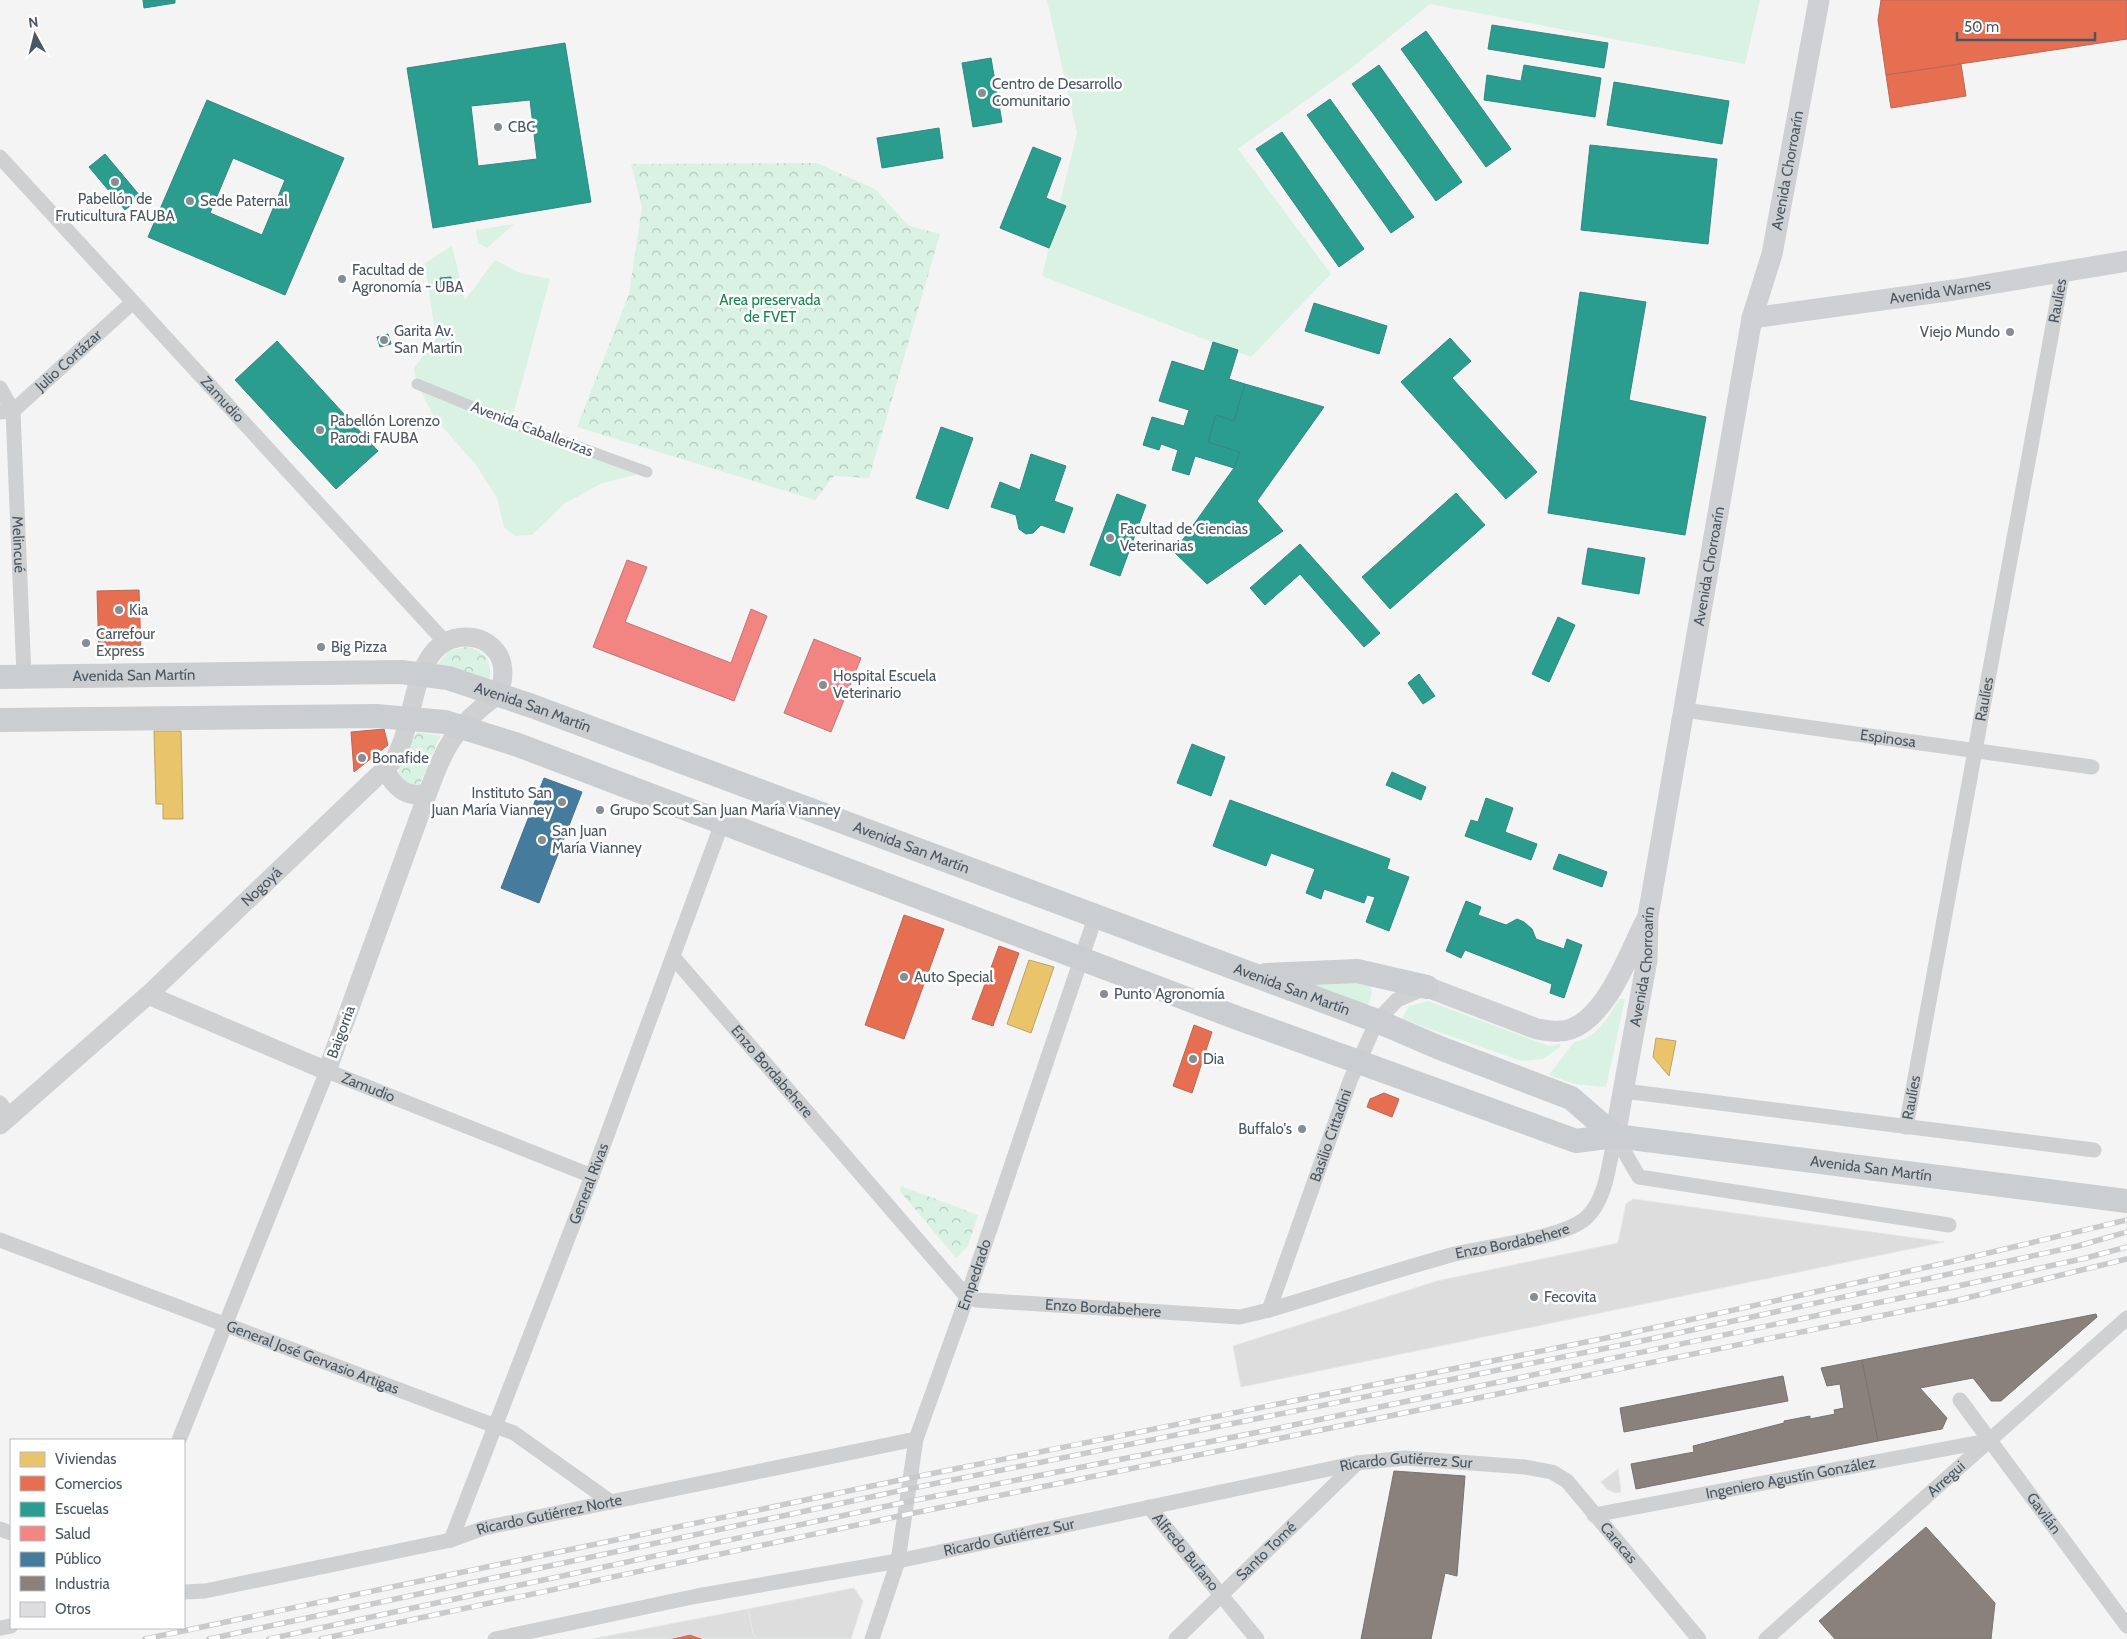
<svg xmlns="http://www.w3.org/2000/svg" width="2127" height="1639" font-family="Cabin,sans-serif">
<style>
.grass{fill:#d9f2e3}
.forest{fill:url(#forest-crowns)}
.homes{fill:#e9c46a;stroke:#b9a367}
.shops{fill:#e76f51;stroke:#b86856}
.schools{fill:#2a9d8f;stroke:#348881;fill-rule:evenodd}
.health{fill:#f28482;stroke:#c07678}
.public{fill:#457b9d;stroke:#46708b}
.industry{fill:#8a817c;stroke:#777474}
.building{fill:#ddddde;stroke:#e5e6e7}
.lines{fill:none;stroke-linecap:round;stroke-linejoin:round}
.pedestrian{stroke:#ced0d2;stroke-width:11}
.minor{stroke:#ced0d2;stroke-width:15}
.tertiary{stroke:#ced0d2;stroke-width:19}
.secondary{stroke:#ced0d4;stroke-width:21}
.primary{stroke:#caced1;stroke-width:24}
.rail-casing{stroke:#c9cacc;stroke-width:5.5}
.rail{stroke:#fff;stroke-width:4;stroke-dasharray:11;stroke-linecap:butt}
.poi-dot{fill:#868d94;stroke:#fff;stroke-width:2}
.labels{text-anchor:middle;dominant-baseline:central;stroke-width:5;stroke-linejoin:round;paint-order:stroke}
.poi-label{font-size:15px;fill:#4a5661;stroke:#fff;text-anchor:start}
.street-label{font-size:15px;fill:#4a5661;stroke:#fff}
.park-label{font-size:15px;fill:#17864f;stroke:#fff}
</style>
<defs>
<pattern id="forest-crowns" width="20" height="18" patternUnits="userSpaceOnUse" patternTransform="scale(1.25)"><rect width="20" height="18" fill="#d9f2e3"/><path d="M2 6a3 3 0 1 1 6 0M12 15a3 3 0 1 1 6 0" fill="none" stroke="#b2c7bb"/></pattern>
</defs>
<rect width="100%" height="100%" fill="#f4f4f4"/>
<g class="grass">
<polygon points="1047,0 1760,0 1745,64 1430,4 1350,69 1238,149 1331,274 1251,357 1042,276 1077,133"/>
<polygon points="514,224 487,248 478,243 476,230"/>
<polygon points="452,246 465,300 495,260 520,273 550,279 511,422 647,472 602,483 564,504 532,535 515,536 504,527 497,498 476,465 434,417 417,384 414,368 436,339 425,263"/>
<polygon points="1345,981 1370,986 1372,992 1368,1006 1305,985"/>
<path d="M 1619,999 L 1625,999 L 1606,1087 L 1574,1084 L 1549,1075 L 1574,1042 C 1597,1038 1608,1018 1619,999 Z"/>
<polygon points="1428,1001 1549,1046 1560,1044 1560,1047 1543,1059 1521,1061 1402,1019 1409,1006"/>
</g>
<g class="forest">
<polygon points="817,163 875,189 909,226 940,234 869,478 834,476 815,500 577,427 629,294 642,207 631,164"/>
<path d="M 466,647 C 487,650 494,665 488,685 L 434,669 L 449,651 Z"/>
<polygon points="417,732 440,736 419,786 408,788 397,775"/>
<polygon points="901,1186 978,1215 968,1246 956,1258 900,1191"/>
</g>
<g class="homes">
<polygon points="154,731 181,731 183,819 163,819 163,804 156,804"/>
<polygon points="1029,960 1054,967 1031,1033 1007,1024"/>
<polygon points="1656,1038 1676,1041 1669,1076 1653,1057"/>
</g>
<g class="shops">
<polygon points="1881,0 2127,0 2127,39 1886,75 1878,20"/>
<polygon points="1961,64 1966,96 1891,108 1886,75"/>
<polygon points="139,590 141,654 99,655 97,591"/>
<polygon points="384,729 388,745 354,772 351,732"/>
<polygon points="904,915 944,929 904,1039 865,1025"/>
<polygon points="999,946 1019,953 993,1026 972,1019"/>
<polygon points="1194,1025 1212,1032 1192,1093 1173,1086"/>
<polygon points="1384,1093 1399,1099 1392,1117 1367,1107 1370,1099"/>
<polygon points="690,1634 704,1639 669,1639"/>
</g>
<g class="schools">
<polygon points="143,0 175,0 175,3 144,8"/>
<polygon points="1492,25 1608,43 1604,68 1488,49"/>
<polygon points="1426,31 1511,149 1486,167 1401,49"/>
<path d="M 565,43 L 591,202 L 433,228 L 407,68 ZM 530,100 L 537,159 L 478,166 L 471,106 Z"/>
<polygon points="991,58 1002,122 973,127 962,63"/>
<polygon points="1379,65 1462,182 1436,201 1352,84"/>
<polygon points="1524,65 1601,78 1595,117 1484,100 1487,75 1521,81"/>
<polygon points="1614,82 1729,101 1722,144 1607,125"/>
<polygon points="1330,99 1414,217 1391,233 1307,115"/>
<path d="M 207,100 L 344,158 L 285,295 L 148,237 ZM 233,158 L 285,180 L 262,235 L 210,213 Z"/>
<polygon points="939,128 943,158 882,168 877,138"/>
<polygon points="1282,132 1364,249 1339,267 1256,149"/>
<polygon points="1590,145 1717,159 1708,244 1581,230"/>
<polygon points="1033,147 1061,158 1046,198 1066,206 1049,248 1000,228"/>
<polygon points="105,154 141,197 125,210 89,167"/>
<polygon points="451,277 452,288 441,289 440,278"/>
<polygon points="1580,292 1646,302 1629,400 1706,417 1685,535 1548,513"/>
<polygon points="1314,303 1387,326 1379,354 1305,331"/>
<polygon points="388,334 391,344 380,347 377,337"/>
<polygon points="1450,338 1471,361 1452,378 1537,472 1506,499 1401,382"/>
<polygon points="277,341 378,451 336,489 235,380"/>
<polygon points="1213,342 1238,350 1229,379 1245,384 1234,421 1216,415 1208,442 1240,452 1234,468 1195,456 1189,475 1172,470 1178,450 1161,444 1159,450 1143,445 1152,417 1184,426 1189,410 1159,401 1172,361 1204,371"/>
<polygon points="1245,384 1324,407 1257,501 1283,531 1207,584 1174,552 1234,468 1240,452 1208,442 1216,415 1234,421"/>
<polygon points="941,427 973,438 948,509 916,498"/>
<polygon points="1031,454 1066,466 1054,501 1073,508 1064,533 1041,525 1033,533 1026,534 1019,529 1016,515 991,507 1000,482 1020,490"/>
<polygon points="1456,493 1485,525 1390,609 1362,577"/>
<polygon points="1117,494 1146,505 1120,576 1090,565"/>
<polygon points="1300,544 1380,633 1364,647 1300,574 1265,605 1250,588"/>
<polygon points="1588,548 1645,558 1639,594 1582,584"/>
<polygon points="1558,617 1575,625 1549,682 1532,674"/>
<polygon points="1419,674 1435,696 1423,704 1408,683"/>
<polygon points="1192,744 1225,757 1211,796 1177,783"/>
<polygon points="1392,772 1426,787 1421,800 1386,785"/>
<polygon points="1486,798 1513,808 1505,832 1537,844 1531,860 1465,836 1471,820 1478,822"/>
<polygon points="1230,800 1390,859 1387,869 1409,877 1389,931 1366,922 1375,897 1367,895 1364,903 1324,889 1321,899 1306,893 1315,869 1271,853 1266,866 1213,846"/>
<polygon points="1559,854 1607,872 1602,887 1553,869"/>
<polygon points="1466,901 1481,907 1478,915 1506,925 1517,919 1524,922 1532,929 1536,939 1564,949 1567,939 1582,945 1564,998 1550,993 1552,984 1465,950 1461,958 1446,951"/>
</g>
<g class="health">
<polygon points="627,560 647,567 625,622 731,663 751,609 767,616 734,701 593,647"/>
<polygon points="814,639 861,658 831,732 784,713"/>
</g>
<polygon class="public" points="544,778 582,792 539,903 501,888"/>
<g class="industry">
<polygon points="2096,1314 2097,1317 2001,1401 1991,1401 1973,1378 1920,1388 1947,1418 1942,1429 1878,1441 1862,1360"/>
<polygon points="1862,1360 1878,1441 1636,1489 1631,1464 1694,1452 1693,1446 1784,1423 1784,1421 1810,1416 1810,1419 1835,1414 1834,1410 1844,1408 1840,1384 1827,1386 1821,1368"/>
<polygon points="1783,1376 1788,1401 1624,1432 1620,1408"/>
<polygon points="1394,1471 1465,1476 1457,1576 1445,1573 1431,1639 1361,1639"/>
<polygon points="1926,1527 1995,1603 1991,1639 1835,1639 1819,1621"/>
</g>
<g class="building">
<polygon points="1633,1199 1944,1242 1241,1387 1233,1346 1437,1281 1618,1243 1626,1204"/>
<polygon points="1618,1469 1621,1492 1615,1493 1607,1489 1601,1482"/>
<polygon points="854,1588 863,1601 851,1639 757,1639 753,1634 748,1609"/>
<polygon points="748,1609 753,1634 757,1639 704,1639 690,1634 669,1639 592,1639"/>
</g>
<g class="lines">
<polyline class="pedestrian" points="417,384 510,422 647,472"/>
<g class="minor">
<path id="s1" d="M 0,157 L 445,642"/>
<path id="s2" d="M 0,388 L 13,411 L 24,676"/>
<path id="s3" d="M 0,412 L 13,411 L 133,302"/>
<path id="s4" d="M 1684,710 L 2092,767"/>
<path id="s5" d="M 674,958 L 967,1297 L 976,1300 L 1240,1317 L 1269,1310 C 1329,1292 1390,1272 1451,1255 C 1486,1246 1562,1239 1586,1218 C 1607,1199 1609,1162 1615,1136"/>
<polyline points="1624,1091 2094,1150"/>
<polyline points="0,1103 10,1116"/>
<path id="s6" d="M 1906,1127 L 2063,271"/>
<polyline points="1615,1136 1639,1177 1949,1225"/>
<path id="s7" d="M 0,1240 L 514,1433 L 611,1502"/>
<path id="s8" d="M 1269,1310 L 1350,1081 L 1377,1021 L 1397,1000 L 1425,988"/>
<path id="s9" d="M 1960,1400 L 2127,1626"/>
<path id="s10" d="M 179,1440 L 327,1071 L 592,1176"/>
<path id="s11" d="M 1149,1507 L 1257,1639"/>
<path id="s12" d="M 1594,1515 L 1987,1441"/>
<polyline points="0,1529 11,1533"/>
<path id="s13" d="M 451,1540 L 592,1176 L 722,823"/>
<path id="s14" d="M 184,1592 L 205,1591 L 451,1540 L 484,1528 L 916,1439"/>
<polyline points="0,1628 11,1626"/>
<path id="s15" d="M 495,1639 L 697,1596 L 898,1561 L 1357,1463 L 1405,1458 L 1525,1467 L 1552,1472 L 1567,1481 L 1699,1639"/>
<path id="s16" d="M 872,1639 L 898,1561 L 916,1439 L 967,1297 L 1096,915"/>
<path id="s17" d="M 1176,1639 L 1357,1463"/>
<path id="s18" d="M 1766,1639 L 2127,1318"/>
</g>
<g class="tertiary">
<path d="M 385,769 C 393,786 408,801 428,792"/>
<path id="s19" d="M 0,1125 L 148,995 L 392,762 C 418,728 408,637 466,637 C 478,637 488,641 496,651 C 505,662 505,682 497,694 C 493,700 485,704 480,709 C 469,718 460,728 452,740 C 441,756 435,774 428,792 L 327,1071 L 148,995"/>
</g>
<g class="secondary">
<path id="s20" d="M 1752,318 L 1954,290 L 2127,261"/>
<path d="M 1427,987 L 1537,1029 C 1549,1031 1560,1033 1571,1029 C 1608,1015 1629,953 1646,920"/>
<path id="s21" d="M 1615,1136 L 1647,960 L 1648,916 L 1752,318 L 1772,254 L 1819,0"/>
</g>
<g class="primary">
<path id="s22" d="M 0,677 L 401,672 L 448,678 L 532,706 L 1377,1021 L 1440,1048 L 1571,1098 L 1615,1136"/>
<path id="s23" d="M 0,720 L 376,716 L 445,722 L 518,745 L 1232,1016 L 1576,1141 L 1615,1136 L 2127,1201"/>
<polyline points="1266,975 1357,971 1427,987"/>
</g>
<defs>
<g id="rail">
<polyline points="145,1639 910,1478 1621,1335 1950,1262 2127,1220"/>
<polyline points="209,1639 908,1489 1632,1343 2078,1246 2127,1232"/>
<polyline points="269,1639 906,1502 1279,1428 1958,1286 2086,1258 2127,1247"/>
<polyline points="321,1639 904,1515 1958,1300 2127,1259"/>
</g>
</defs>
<use href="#rail" class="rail-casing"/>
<use href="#rail" class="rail"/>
</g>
<g class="poi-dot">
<circle cx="982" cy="93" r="5"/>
<circle cx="498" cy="127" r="5"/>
<circle cx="115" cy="182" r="5"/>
<circle cx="190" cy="201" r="5"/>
<circle cx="342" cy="279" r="5"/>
<circle cx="2010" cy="332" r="5"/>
<circle cx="384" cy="340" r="5"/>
<circle cx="320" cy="430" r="5"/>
<circle cx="1110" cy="538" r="5"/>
<circle cx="119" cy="610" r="5"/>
<circle cx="86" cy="643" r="5"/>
<circle cx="321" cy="647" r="5"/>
<circle cx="823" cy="685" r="5"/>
<circle cx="362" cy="758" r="5"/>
<circle cx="562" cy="802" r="5"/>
<circle cx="600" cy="810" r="5"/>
<circle cx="542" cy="840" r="5"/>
<circle cx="904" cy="977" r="5"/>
<circle cx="1104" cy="994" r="5"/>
<circle cx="1193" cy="1059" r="5"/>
<circle cx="1302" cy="1129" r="5"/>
<circle cx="1534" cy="1297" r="5"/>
</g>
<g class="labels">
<g class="poi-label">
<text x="992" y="84">Centro de Desarrollo<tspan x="992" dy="17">Comunitario</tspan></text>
<text x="508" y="127">CBC</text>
<text x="115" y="199" text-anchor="middle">Pabellón de<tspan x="115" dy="17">Fruticultura FAUBA</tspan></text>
<text x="200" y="201">Sede Paternal</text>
<text x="352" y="270">Facultad de<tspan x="352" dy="17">Agronomía - UBA</tspan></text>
<text x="394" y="331">Garita Av.<tspan x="394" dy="17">San Martín</tspan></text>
<text x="2000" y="332" text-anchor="end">Viejo Mundo</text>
<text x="330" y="421">Pabellón Lorenzo<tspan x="330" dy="17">Parodi FAUBA</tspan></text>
<text x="1120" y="529">Facultad de Ciencias<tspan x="1120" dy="17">Veterinarias</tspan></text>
<text x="129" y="610">Kia</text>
<text x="96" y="634">Carrefour<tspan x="96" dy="17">Express</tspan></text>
<text x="331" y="647">Big Pizza</text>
<text x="833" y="676">Hospital Escuela<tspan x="833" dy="17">Veterinario</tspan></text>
<text x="372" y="758">Bonafide</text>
<text x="552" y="793" text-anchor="end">Instituto San<tspan x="552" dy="17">Juan María Vianney</tspan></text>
<text x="610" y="810">Grupo Scout San Juan María Vianney</text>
<text x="552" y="831">San Juan<tspan x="552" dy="17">María Vianney</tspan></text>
<text x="914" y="977">Auto Special</text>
<text x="1114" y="994">Punto Agronomía</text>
<text x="1203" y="1059">Dia</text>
<text x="1292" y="1129" text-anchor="end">Buffalo's</text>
<text x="1544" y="1297">Fecovita</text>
</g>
<g class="street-label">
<text stroke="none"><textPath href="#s21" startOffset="982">Avenida Chorroarín</textPath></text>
<text stroke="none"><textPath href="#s20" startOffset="190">Avenida Warnes</textPath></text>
<text stroke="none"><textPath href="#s6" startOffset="840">Raulíes</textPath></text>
<text stroke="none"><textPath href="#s3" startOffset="88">Julio Cortázar</textPath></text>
<text stroke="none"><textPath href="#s1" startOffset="329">Zamudio</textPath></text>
<text transform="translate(532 429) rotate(21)">Avenida Caballerizas</text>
<text stroke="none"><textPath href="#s2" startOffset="160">Melincué</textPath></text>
<text stroke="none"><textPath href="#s21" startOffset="578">Avenida Chorroarín</textPath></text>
<text stroke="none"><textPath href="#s22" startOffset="134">Avenida San Martín</textPath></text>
<text stroke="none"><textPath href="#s6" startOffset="435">Raulíes</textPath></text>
<text stroke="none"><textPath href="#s22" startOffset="538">Avenida San Martín</textPath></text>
<text stroke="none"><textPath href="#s4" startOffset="206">Espinosa</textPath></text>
<text stroke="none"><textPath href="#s22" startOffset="942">Avenida San Martín</textPath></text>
<text stroke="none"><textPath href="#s19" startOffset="354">Nogoyá</textPath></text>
<text stroke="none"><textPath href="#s21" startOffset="172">Avenida Chorroarín</textPath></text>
<text stroke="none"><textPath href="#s22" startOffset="1348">Avenida San Martín</textPath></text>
<text transform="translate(341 1032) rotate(-70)">Baigorria</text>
<text stroke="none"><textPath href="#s5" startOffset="150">Enzo Bordabehere</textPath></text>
<text stroke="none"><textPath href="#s10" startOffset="442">Zamudio</textPath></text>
<text stroke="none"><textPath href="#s6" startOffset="30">Raulíes</textPath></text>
<text stroke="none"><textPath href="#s8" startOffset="185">Basilio Cittadini</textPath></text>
<text stroke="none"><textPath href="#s23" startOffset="1949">Avenida San Martín</textPath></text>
<text stroke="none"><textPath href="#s13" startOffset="382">General Rivas</textPath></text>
<text stroke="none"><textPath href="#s5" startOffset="1005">Enzo Bordabehere</textPath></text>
<text stroke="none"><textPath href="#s16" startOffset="380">Empedrado</textPath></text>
<text stroke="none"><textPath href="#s5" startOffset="585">Enzo Bordabehere</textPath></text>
<text stroke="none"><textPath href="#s7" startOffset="334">General José Gervasio Artigas</textPath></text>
<text stroke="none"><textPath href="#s15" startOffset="929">Ricardo Gutiérrez Sur</textPath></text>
<text stroke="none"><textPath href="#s12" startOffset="200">Ingeniero Agustín González</textPath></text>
<text stroke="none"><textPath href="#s18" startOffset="241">Arregui</textPath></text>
<text stroke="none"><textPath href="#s9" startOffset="141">Gavilán</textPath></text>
<text stroke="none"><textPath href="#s14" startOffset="374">Ricardo Gutiérrez Norte</textPath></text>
<text stroke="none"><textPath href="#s15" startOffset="524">Ricardo Gutiérrez Sur</textPath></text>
<text stroke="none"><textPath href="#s15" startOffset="1174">Caracas</textPath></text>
<text stroke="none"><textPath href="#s17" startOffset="126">Santo Tomé</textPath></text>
<text stroke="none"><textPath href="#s11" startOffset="58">Alfredo Bufano</textPath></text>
</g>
<g class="park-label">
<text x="770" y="300">Area preservada<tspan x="770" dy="17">de FVET</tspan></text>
</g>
</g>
<rect x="10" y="1439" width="175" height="190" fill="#ffffff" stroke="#b7bbc0"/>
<rect x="20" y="1452" width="25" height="15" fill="#e9c46a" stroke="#b7bbc0"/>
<text x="55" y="1464" font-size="15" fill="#4a5661">Viviendas</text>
<rect x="20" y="1476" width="25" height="15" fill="#e76f51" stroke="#b7bbc0"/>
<text x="55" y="1489" font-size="15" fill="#4a5661">Comercios</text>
<rect x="20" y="1502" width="25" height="15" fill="#2a9d8f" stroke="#b7bbc0"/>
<text x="55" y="1514" font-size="15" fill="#4a5661">Escuelas</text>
<rect x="20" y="1526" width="25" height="15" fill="#f28482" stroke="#b7bbc0"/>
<text x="55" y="1539" font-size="15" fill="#4a5661">Salud</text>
<rect x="20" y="1552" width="25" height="15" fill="#457b9d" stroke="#b7bbc0"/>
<text x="55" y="1564" font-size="15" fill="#4a5661">Público</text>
<rect x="20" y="1576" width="25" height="15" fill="#8a817c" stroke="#b7bbc0"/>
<text x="55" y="1589" font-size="15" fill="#4a5661">Industria</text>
<rect x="20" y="1602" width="25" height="15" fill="#ddddde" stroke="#b7bbc0"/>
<text x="55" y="1614" font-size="15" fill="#4a5661">Otros</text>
<g transform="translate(35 35) rotate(353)" stroke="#ffffff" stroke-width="4" paint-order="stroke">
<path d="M0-4L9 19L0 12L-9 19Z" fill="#4a5661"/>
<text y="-8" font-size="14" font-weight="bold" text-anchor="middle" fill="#4a5661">N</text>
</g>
<path d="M1957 32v8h138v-8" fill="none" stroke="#4a5661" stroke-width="2.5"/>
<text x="1964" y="32" font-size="15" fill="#4a5661" stroke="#ffffff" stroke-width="4" paint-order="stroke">50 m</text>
</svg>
